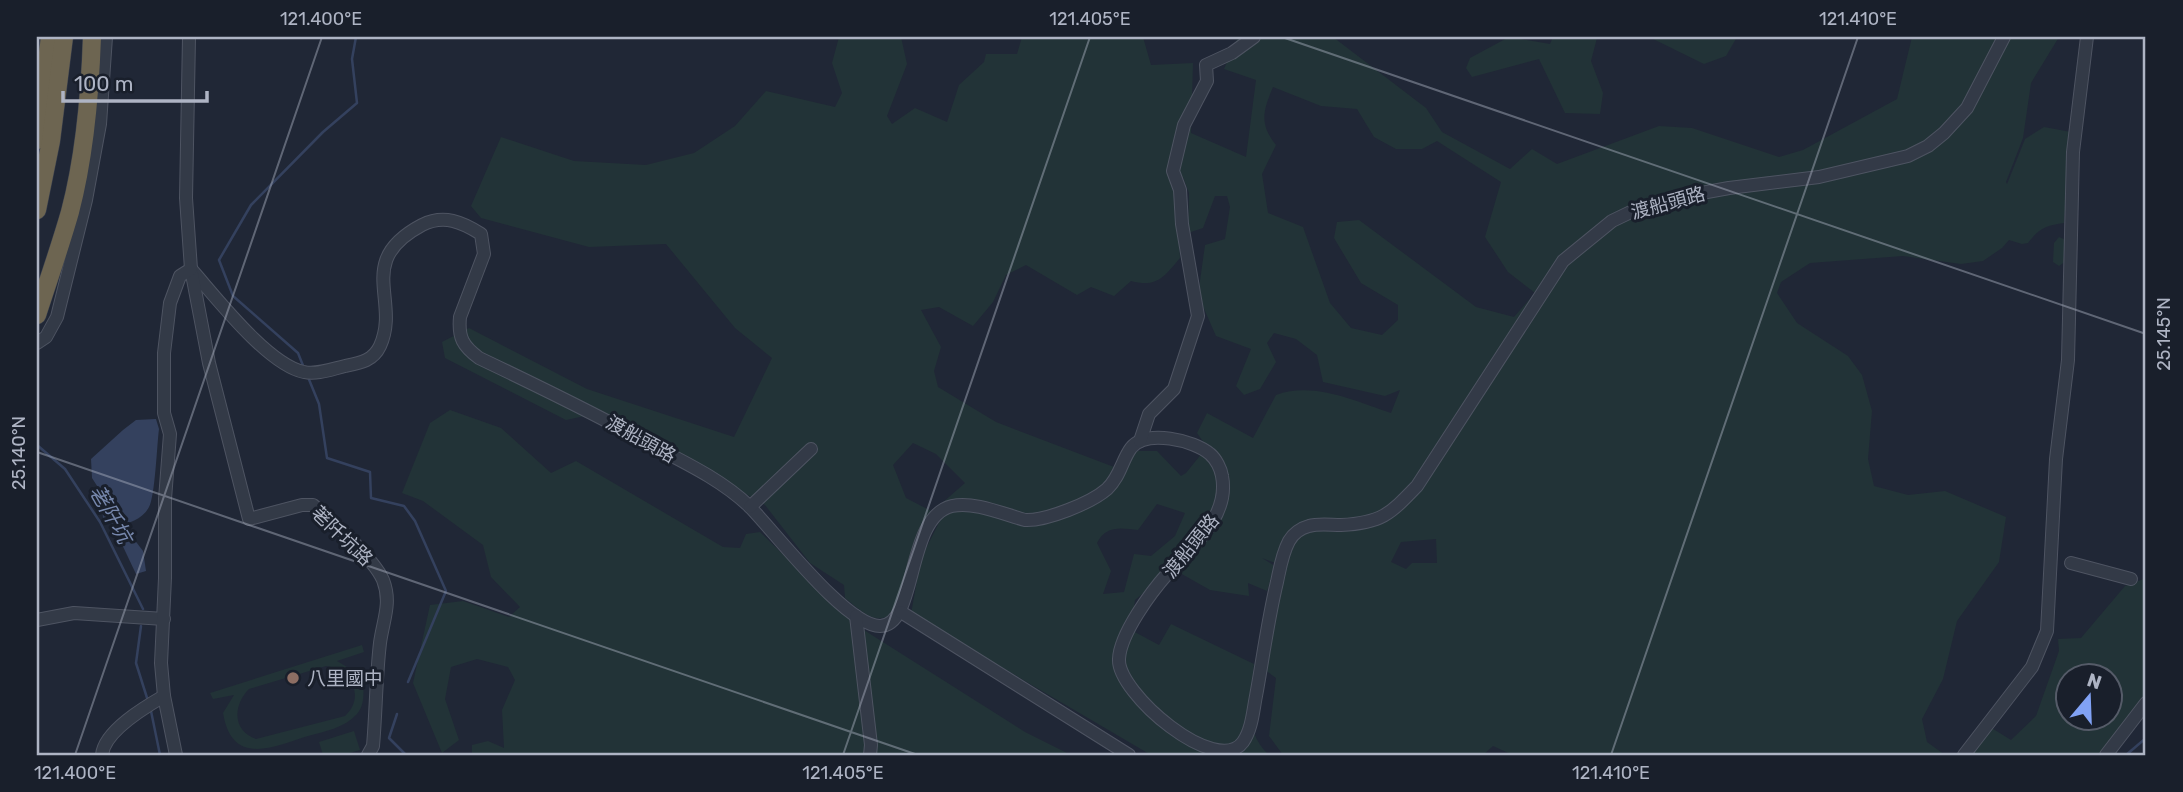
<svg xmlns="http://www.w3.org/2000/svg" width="2183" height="792" font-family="Rubik,'Noto Sans TC',sans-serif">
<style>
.green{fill:#223337;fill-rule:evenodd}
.water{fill:#34415e}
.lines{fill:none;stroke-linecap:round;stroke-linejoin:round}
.stream{stroke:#34415e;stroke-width:2.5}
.minor-casing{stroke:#4e5462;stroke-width:14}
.highway-casing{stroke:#3b414e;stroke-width:19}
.minor{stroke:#333a47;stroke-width:12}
.highway{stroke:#6d6551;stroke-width:18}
.ticks{fill:none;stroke:#aeb4c4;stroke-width:2;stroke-opacity:0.45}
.education-dot{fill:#8d6e63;stroke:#191f2b;stroke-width:2.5}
.labels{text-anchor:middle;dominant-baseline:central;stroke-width:6;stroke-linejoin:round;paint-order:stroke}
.street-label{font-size:19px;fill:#aeb4c4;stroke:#191f2b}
.poi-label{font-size:19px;fill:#aeb4c4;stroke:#191f2b;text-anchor:start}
.water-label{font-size:21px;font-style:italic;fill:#7687ac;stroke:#191f2b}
.neatline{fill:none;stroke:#aeb4c4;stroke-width:2.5}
.ticks-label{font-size:18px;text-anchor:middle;fill:#aeb4c4}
</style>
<rect width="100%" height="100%" fill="#202736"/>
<g class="green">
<path d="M 839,37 L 901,37 L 907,64 L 887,116 L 892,124 L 915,108 L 947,122 L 959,85 L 984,62 L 986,54 L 1017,54 L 1022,37 L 1143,37 L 1151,65 L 1193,63 L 1191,133 L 1246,157 L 1256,80 L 1224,69 L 1238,37 L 1333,37 L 1426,108 L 1442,132 L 1510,169 L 1532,149 L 1557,164 L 1659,126 L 1692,128 L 1779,157 L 1803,150 L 1897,99 L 1912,37 L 2059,37 L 2031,83 L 2023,138 L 2006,182 L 2007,184 L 2025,139 L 2044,127 L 2071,132 L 2064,223 C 2047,225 2038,229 2028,243 L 2022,244 L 2009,240 L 2002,248 L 1983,261 L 1961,264 L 1903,256 L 1810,263 L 1781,282 L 1777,293 L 1797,323 L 1848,356 L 1862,375 L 1872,411 L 1868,459 L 1874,486 L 1908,495 L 1945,491 L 2006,517 L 1999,562 L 1957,621 L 1943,679 L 1922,719 L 1927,742 L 1945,755 L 1950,755 L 1513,755 L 1493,746 L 1483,755 L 1283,755 L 1269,736 L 1276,678 L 1265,670 L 1284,566 L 1262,558 L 1275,566 L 1267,591 L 1248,583 L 1249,596 L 1210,590 L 1173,569 L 1135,600 L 1131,630 L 1159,645 L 1171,624 L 1254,664 C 1251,697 1242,730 1269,755 L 1151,755 L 911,614 L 921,558 L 941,519 L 941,504 L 965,483 L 936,454 L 913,443 L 893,465 L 906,498 L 937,514 L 896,613 C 873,626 863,612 845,598 L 844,585 L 810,563 L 765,505 L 604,412 L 566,420 L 445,358 L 442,342 L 469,328 L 587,389 L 734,437 L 772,358 L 735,328 L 666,244 L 589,247 L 481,218 L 471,206 L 501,137 L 574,161 L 646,165 L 694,153 L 735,126 L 766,91 L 835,107 L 842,93 L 832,63 ZM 1273,87 L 1321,106 L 1357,109 L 1374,137 L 1396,149 L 1422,149 L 1437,141 L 1501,182 L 1485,237 L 1508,272 L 1535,293 L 1514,317 L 1476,307 L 1359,220 L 1337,222 L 1334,238 L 1361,283 L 1398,305 L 1398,320 L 1382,335 L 1351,328 L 1330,303 L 1303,227 L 1268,213 L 1262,174 L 1276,145 C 1259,124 1263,111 1273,87 ZM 1183,177 L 1189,193 L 1188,233 L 1203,228 L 1215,196 L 1227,196 L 1230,207 L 1225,239 L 1205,245 L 1198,295 L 1216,336 L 1251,349 L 1236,386 L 1244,395 L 1260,389 L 1276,362 L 1267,343 L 1274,333 L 1296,339 L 1317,355 L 1323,382 L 1385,396 L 1400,390 L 1391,413 C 1355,401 1313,381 1276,395 L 1253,438 L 1207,413 L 1197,433 L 1207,447 L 1186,473 L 1181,476 L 1157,451 L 1138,451 L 1114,467 L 996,422 L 938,387 L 934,371 L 941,347 L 921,310 L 939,307 L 973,326 L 993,302 L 1006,275 L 1026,265 L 1077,295 L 1091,287 L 1114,296 L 1131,281 C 1157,288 1164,277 1180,258 L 1176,178 ZM 1157,504 L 1185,513 L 1175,536 L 1151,556 L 1134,554 L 1124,592 L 1103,594 L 1111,571 L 1097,543 C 1106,525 1121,528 1138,530 ZM 1436,539 L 1437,563 L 1412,563 L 1406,569 L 1391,562 L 1401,542 Z"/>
<polygon points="1509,37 1550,44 1553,37 1601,37 1597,38 1591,61 1603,93 1600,114 1565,113 1539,59 1472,77 1466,68 1470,58"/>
<polygon points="1649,37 1737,37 1726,56 1704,64"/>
<polygon points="2059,237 2066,240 2066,261 2059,266 2053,262 2054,243"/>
<polygon points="450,410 501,428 551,473 576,461 723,547 740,548 746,534 760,532 856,625 1025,732 1071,755 472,755 472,745 488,741 504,748 502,710 515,680 508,667 477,659 451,667 445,699 459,740 442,753 413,683 430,605 463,601 509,617 520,607 491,577 483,545 423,501 402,493 430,423"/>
<path d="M 2146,578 L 2146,705 L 2106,755 L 1958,755 L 1978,729 L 1990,727 L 2011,740 L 2036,716 L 2059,651 L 2058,639 L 2081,638 L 2125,586 ZM 2068,676 L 2110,676 L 2110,718 L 2068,718 Z"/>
<path d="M 362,645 L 364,652 L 337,661 L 352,670 L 363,684 C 364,694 364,706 357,714 C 344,728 326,731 308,736 C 273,747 232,767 223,713 L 234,695 L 213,699 L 210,693 ZM 326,666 C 351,670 366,696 345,716 L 256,739 C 232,731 233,705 249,689 Z"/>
<polygon points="354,731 360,750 343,755 323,755 319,742"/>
</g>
<g class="water">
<path d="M 156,419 L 159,429 C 157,444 155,497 149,507 C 143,519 128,524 116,526 L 103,518 L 101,492 L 92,478 L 91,459 L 123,430 L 136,420 Z"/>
<polygon points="127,530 143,551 146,571 136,574 118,536"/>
</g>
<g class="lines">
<g class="stream">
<polyline points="304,368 298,353 233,296 219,260 251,205 323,132 357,103 352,59 356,37"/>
<polyline points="308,377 319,404 327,458 370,472 371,498 404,506 415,521 446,591 408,682"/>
<polyline points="37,445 65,469 100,522 143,609"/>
<polyline points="141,626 136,663 148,701"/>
<polyline points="151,711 160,755"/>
<polyline points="397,714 389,738 406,755"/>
<polyline points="2126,755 2146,738"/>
</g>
<defs>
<g id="minor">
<path d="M 191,269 C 215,296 268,365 304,372 C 317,375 332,369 345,366 C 360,363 373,361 380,346 C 401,300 354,261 422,225 C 444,214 462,222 481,234 L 484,254 L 460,317 C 458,338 463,346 479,358 C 540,387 600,416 659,449 C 690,465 724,482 749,506 C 775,532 846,626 880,626 C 918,626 905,517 952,506 C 974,501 1003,514 1025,520 C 1046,521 1091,503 1107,489 C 1120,477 1122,460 1131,448 C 1146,429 1194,440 1210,454 C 1216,459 1221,469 1222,476 C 1230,517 1192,546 1168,573 C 1151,592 1120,634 1119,659 C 1117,693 1217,778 1243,742 C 1252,729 1253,711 1256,696 C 1263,658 1268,619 1277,582 C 1280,568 1282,554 1289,541 C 1293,534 1301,528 1309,526 C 1319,523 1331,525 1341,525 C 1382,523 1390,514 1417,486 L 1563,261 L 1612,221 L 1639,208 L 1685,196 L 1729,188 L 1819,177 L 1908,156 L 1928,146 L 1944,133 L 1967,108 L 2004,37"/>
<path d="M 191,269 L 209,363 L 249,519 L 302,505 L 313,505 C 331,520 374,559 383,580 C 392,603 383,620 380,643 C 376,677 376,712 373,746 L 368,755"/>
<polyline points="37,343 46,337 57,317 86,200 100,124 106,37"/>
<polyline points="1140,441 1149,414 1174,389 1198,316 1182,224 1180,190 1173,171 1184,125 1207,81 1206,65 1232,53 1254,37"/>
<polyline points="750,507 811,449"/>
<polyline points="2071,563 2131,579"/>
<polyline points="901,612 1129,755"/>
<polyline points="856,616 871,745 870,755"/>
<polyline points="37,620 74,613 164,619"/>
<path d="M 102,755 C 104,731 145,707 164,696"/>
<polyline points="176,755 164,696 161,663 165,578 165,499 170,434 164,413 164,353 170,303 180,276 191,269 186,198 189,37"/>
<polyline points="1964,755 2032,667 2047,631 2056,459 2068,360 2073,152 2087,37"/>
<polyline points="2106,755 2146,703"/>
</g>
<g id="highway">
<polyline points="37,140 50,37"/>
<polyline points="37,210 51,141 64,37"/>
<path d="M 37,315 C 48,281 60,247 70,212 C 85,155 90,96 92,37"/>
</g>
</defs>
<use href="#minor" class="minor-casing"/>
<use href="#highway" class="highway-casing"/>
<use href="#minor" class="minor"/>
<use href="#highway" class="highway"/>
</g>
<path class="ticks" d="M 1282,37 L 2146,334M 37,452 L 918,755M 75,755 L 322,37M 843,755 L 1090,37M 1611,755 L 1858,37"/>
<circle class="education-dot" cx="293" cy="678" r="7"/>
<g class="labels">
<g class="street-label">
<text transform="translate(1668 203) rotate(-15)">渡船頭路</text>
<text transform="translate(641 439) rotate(29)">渡船頭路</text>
<text transform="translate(342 536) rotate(44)">荖阡坑路</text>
<text transform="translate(1191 546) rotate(-51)">渡船頭路</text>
</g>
<g class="poi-label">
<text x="307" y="678">八里國中</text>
</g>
<g class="water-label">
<text transform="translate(111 514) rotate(60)">荖阡坑</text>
</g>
</g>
<rect width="2183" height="792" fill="none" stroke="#191f2b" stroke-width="77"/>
<g transform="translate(2089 697) rotate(19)"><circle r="33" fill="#191f2b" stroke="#555b68" stroke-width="2"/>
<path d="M0-5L12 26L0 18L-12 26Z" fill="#81a2f5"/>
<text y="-10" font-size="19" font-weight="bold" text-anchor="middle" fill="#aeb4c4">N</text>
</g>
<path d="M63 91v10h144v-10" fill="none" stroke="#aeb4c4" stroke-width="3.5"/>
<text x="74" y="91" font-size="21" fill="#aeb4c4" stroke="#191f2b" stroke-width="5" paint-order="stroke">100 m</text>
<rect x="38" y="38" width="2106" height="716" class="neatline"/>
<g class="ticks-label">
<text x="321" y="25">121.400°E</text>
<text x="1090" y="25">121.405°E</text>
<text x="1858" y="25">121.410°E</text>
<text transform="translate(2164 334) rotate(-90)" y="6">25.145°N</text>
<text transform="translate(19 453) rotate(-90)" y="6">25.140°N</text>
<text x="75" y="779">121.400°E</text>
<text x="843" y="779">121.405°E</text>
<text x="1611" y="779">121.410°E</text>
</g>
</svg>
